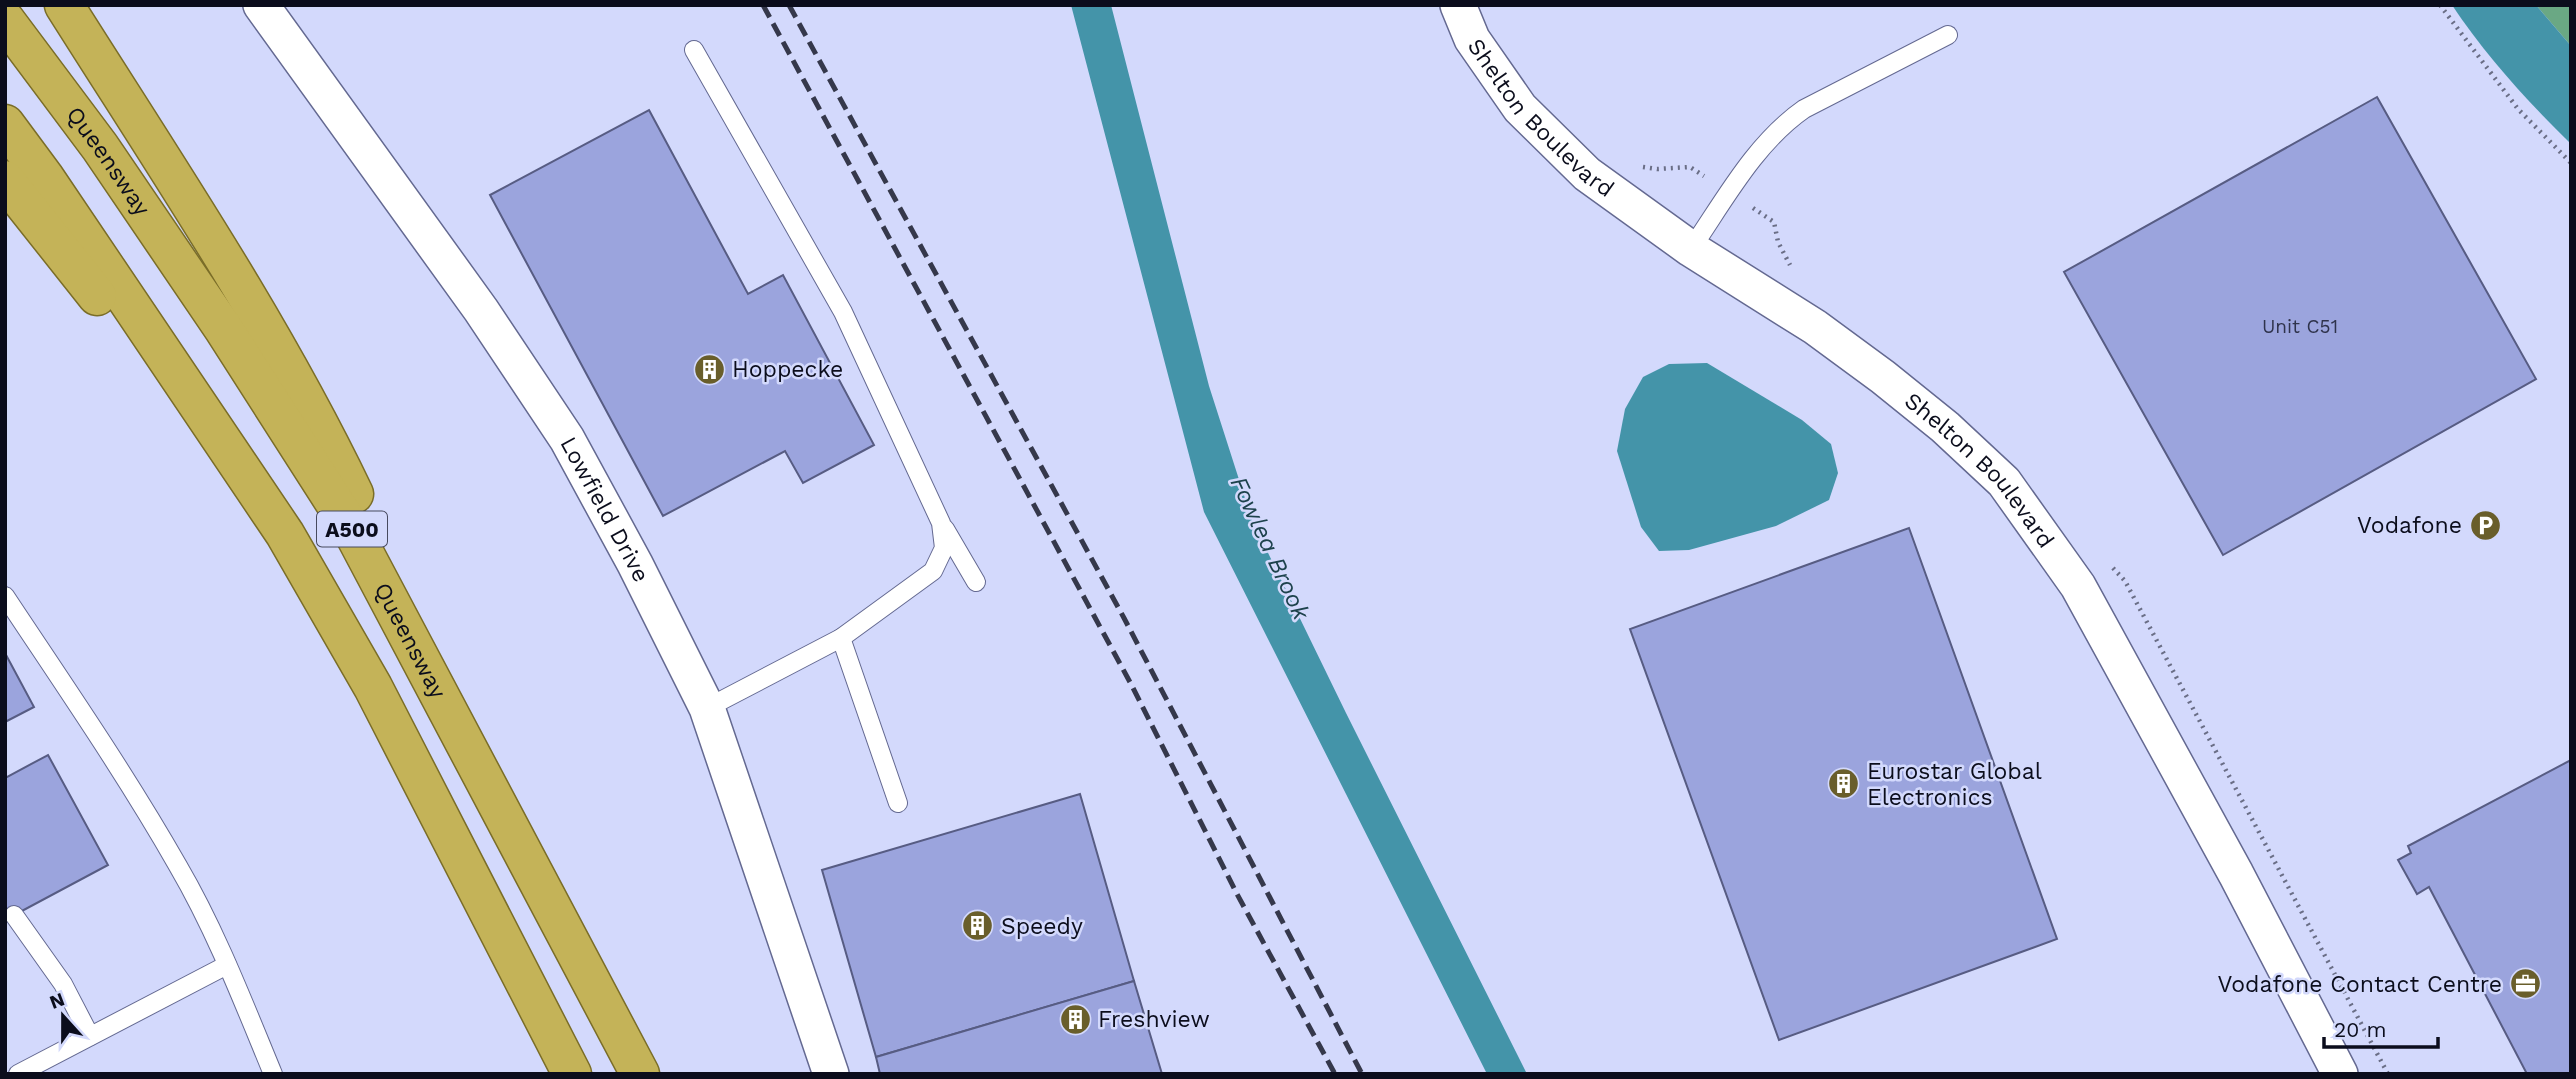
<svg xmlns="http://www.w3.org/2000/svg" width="2576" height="1079" font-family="'Work Sans',sans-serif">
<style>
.forest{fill:#6aa884}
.water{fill:#4494a9}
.building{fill:#9ba4dd;stroke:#575c83;stroke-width:2}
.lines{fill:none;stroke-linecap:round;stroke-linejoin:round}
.service-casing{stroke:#646991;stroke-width:20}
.minor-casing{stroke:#646991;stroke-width:38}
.trunk-casing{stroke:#7a6d28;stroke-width:41}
.path{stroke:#6a6e86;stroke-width:4.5;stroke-dasharray:2 5;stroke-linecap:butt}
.service{stroke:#fff;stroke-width:18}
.minor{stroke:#fff;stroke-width:35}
.trunk{stroke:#c4b358;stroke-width:38}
.rail{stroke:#35384b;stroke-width:5;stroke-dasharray:14 7;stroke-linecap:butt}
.labels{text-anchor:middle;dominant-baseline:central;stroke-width:5;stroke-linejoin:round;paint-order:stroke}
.number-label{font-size:19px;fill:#2f334c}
.shield{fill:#d3d9fc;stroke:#474a5f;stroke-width:2}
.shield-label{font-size:21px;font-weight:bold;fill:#0b0d1c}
.street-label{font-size:23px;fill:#0b0d1c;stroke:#d3d9fc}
.poi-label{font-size:23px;fill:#0b0d1c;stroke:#d3d9fc;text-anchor:start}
.water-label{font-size:24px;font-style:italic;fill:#1d424c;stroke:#d3d9fc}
</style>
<rect width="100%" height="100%" fill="#d3d9fc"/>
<polygon class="forest" points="2536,5 2571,5 2571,46"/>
<g class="water">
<polygon points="1071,5 1111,5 1209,386 1252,520 1346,713 1527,1074 1487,1074 1204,512"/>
<path d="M 2452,5 L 2536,5 L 2571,46 L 2571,144 C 2528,102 2486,56 2452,5 Z"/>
<polygon points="1707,363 1802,420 1831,444 1838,473 1829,500 1776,526 1689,550 1659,551 1641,527 1617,451 1625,409 1643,377 1669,364"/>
</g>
<g class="building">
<polygon points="2377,97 2536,379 2223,555 2064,272"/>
<polygon points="649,110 748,294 783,275 874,445 803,483 785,451 663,516 490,195"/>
<polygon points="1909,528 2057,939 1779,1040 1630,629"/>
<polygon points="5,653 34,707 5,722"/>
<polygon points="48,755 108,865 5,920 5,778"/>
<polygon points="2571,760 2571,1074 2527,1074 2429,887 2417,894 2398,860 2411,853 2408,846"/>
<polygon points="1080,794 1134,981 876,1057 822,870"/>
<polygon points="1134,981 1162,1074 880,1074 876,1057"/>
</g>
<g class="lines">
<defs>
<g id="service">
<polyline points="694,50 843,312 941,523 944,548 933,571 841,638 707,708"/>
<path d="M 1691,249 C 1724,201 1755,143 1804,109 L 1948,35"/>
<polyline points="945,529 976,582"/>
<path d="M 5,596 C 64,685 125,773 178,866 C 216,931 244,1004 273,1074"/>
<polyline points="841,638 898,803"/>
<polyline points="14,915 63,984 90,1036"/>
<polyline points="18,1074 227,965"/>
</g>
<g id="minor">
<path id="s1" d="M 261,5 L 481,310 L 567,439 L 635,564 L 707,708 L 831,1074"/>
<path id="s2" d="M 1458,5 L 1472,39 L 1520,108 L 1587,174 L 1691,249 L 1815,327 L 1883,377 L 1945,427 L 2004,482 L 2078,586 L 2236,874 L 2340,1074"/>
</g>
<g id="trunk">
<path d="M 64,5 C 165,165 272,323 354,494"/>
<path id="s3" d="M 5,20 L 100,147 L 223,328 L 351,528 L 640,1074"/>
<polyline points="5,124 45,178 285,534 373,687 572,1074"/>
<polyline points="5,180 97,296"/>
</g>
</defs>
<use href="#service" class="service-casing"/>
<use href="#minor" class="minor-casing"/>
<use href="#trunk" class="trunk-casing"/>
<g class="path">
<polyline points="2440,5 2518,109 2571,163"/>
<polyline points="1643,167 1657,169 1690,167 1704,176"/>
<polyline points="1753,208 1774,222 1778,242 1790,265"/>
<polyline points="2113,568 2125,581 2388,1074"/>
</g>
<use href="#service" class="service"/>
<use href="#minor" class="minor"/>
<use href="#trunk" class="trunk"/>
<g class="rail">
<polyline points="763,5 1131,684 1237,894 1335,1074"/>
<polyline points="789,5 1124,618 1362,1074"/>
</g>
</g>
<defs>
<symbol id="building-disc" viewBox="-11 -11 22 22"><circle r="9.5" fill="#695e2b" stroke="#d3d9fc"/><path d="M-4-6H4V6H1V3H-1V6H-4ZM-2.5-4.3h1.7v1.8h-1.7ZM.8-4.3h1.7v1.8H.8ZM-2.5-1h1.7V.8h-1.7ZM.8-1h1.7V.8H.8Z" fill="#fff"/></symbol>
<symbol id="parking-disc" viewBox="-11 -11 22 22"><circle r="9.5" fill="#695e2b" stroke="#d3d9fc"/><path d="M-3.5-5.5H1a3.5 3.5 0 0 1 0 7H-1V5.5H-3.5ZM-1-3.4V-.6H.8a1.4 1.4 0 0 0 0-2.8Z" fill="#fff"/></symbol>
<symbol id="office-disc" viewBox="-11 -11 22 22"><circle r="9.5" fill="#695e2b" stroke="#d3d9fc"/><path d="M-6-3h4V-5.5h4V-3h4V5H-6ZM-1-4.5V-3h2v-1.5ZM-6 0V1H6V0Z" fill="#fff"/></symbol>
</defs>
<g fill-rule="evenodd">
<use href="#building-disc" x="692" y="352" width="35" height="35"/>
<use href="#parking-disc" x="2468" y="508" width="35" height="35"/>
<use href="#building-disc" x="1826" y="766" width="35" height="35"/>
<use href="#building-disc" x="960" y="908" width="35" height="35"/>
<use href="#office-disc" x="2508" y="966" width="35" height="35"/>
<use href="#building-disc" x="1058" y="1002" width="35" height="35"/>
</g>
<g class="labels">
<g class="number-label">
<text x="2300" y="326">Unit C51</text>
</g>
<rect class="shield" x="317" y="511.5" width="70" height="35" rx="5"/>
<g class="shield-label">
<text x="352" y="529">A500</text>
</g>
<g class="street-label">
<text stroke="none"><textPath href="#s2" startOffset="142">Shelton Boulevard</textPath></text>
<text stroke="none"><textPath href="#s3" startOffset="175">Queensway</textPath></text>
<text stroke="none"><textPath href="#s2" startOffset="709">Shelton Boulevard</textPath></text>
<text stroke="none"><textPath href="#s1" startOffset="611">Lowfield Drive</textPath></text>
<text stroke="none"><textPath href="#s3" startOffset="742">Queensway</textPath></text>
</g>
<g class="poi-label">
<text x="732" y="369">Hoppecke</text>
<text x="2462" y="525" text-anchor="end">Vodafone</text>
<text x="1867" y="771">Eurostar Global<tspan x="1867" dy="26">Electronics</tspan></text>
<text x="1001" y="926">Speedy</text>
<text x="2502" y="984" text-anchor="end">Vodafone Contact Centre</text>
<text x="1098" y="1019">Freshview</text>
</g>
<g class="water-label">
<text transform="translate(1270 548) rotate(65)">Fowlea Brook</text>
</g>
</g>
<rect width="2576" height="1079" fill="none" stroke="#0b0d1c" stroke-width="14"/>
<g transform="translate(63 1016) rotate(339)" stroke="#d3d9fc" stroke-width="5" paint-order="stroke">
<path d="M0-5L12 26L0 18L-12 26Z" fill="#0b0d1c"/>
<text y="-10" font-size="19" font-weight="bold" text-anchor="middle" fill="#0b0d1c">N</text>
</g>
<path d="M2324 1037v10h114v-10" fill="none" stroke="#0b0d1c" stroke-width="3.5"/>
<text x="2334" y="1037" font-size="21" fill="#0b0d1c" stroke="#d3d9fc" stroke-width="5" paint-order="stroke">20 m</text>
</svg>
